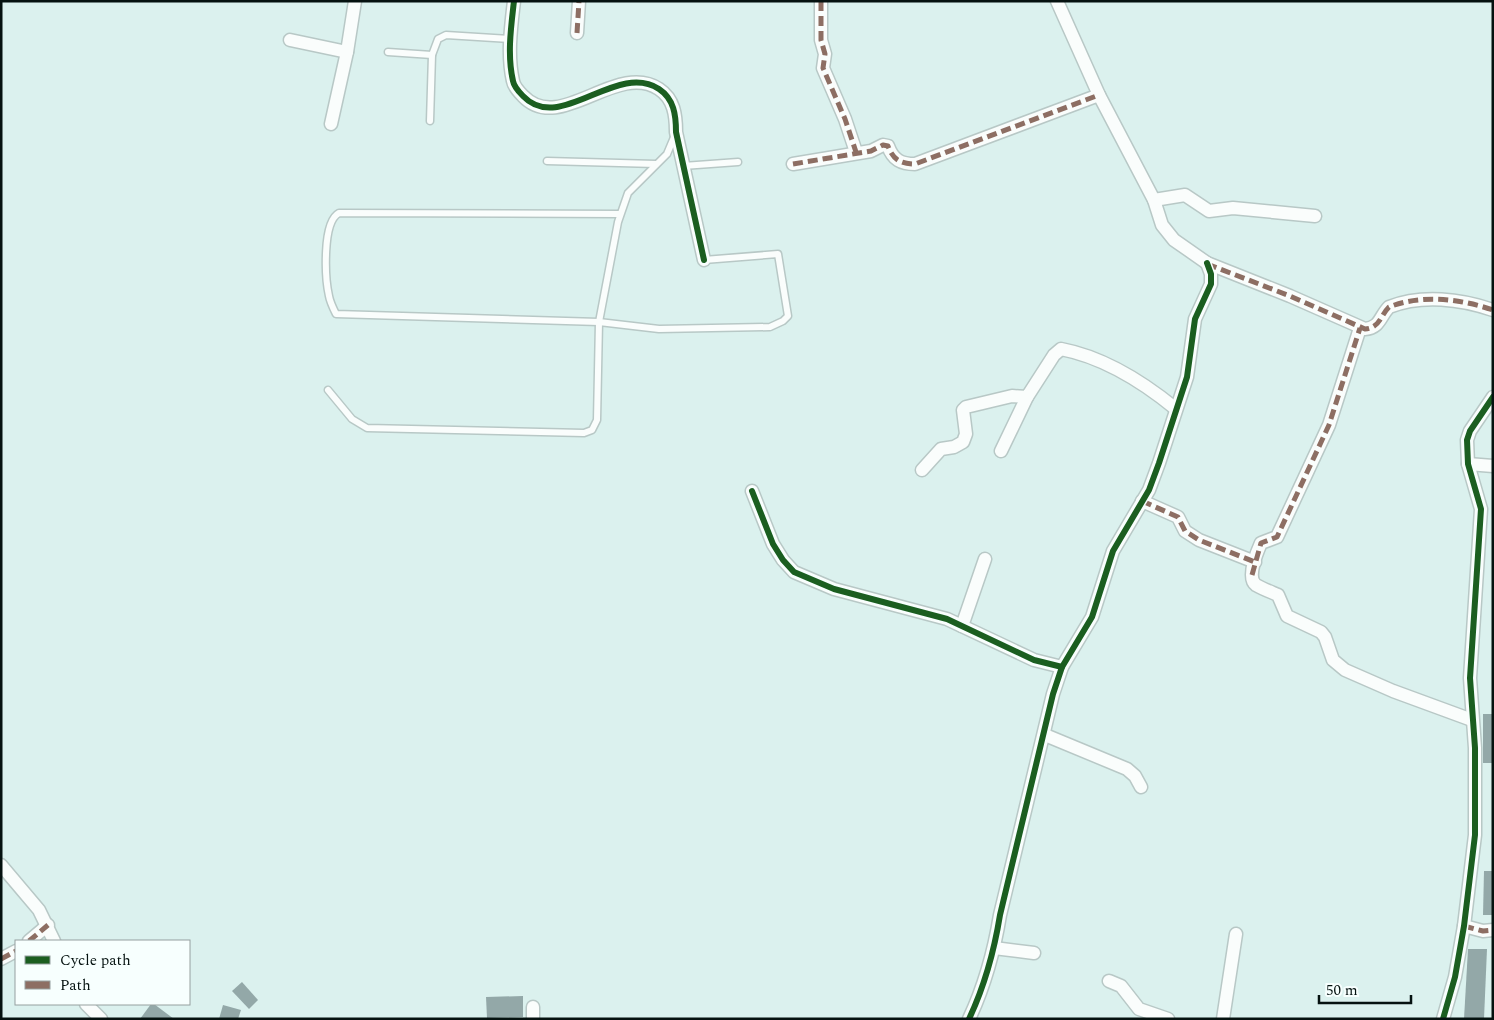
<svg xmlns="http://www.w3.org/2000/svg" width="1494" height="1020" font-family="Spectral,serif">
<style>
.building{fill:#93a8a8}
.lines{fill:none;stroke-linecap:round;stroke-linejoin:round}
.service-casing{stroke:#b8c8c6;stroke-width:9}
.minor-casing{stroke:#b8c8c6;stroke-width:15}
.service{stroke:#fafdfc;stroke-width:6}
.minor{stroke:#fafdfc;stroke-width:12}
.quiet{stroke:#8d6e63;stroke-width:5;stroke-dasharray:10 5;stroke-linecap:butt}
.cycleway-casing{stroke:#f7fffe;stroke-width:9}
.cycleway{stroke:#1b5e20;stroke-width:6}
</style>
<rect width="100%" height="100%" fill="#dbf1ee"/>
<g class="building">
<rect x="1483" y="714" width="10" height="49"/>
<polygon points="1484,871 1493,871 1493,915 1483,915"/>
<polygon points="1468,949 1487,949 1484,1019 1464,1019"/>
<polygon points="242,982 258,1000 249,1009 232,991"/>
<polygon points="523,996 523,1017 487,1018 486,997"/>
<polygon points="151,1004 154,1004 174,1019 140,1019"/>
<polygon points="223,1005 241,1010 238,1019 219,1019"/>
</g>
<g class="lines">
<defs>
<g id="service">
<polyline points="388,52 432,55"/>
<polyline points="430,121 432,55 438,39 446,35 510,39"/>
<polyline points="547,161 656,164"/>
<polyline points="683,166 738,162"/>
<path d="M 620,214 L 339,213 C 322,222 325,278 329,296 C 330,302 333,308 336,314 L 599,322 L 659,329 L 770,327 L 783,321 L 788,316 L 778,254 L 704,260"/>
<polyline points="328,390 352,419 367,428 584,433 592,430 597,420 599,322 618,222 628,193 667,154 675,135"/>
</g>
<g id="minor">
<path d="M 514,1 C 511,27 507,55 513,81 C 514,87 519,92 523,96 C 560,135 616,61 659,89 C 674,99 676,115 676,132 L 704,260"/>
<polyline points="821,1 821,40 825,54 823,68 845,119 856,152"/>
<path d="M 1057,1 L 1099,95 L 1154,200 L 1162,225 L 1174,240 L 1207,263 L 1290,296 L 1365,329 C 1380,328 1380,316 1389,307 C 1422,294 1461,299 1493,310"/>
<polyline points="577,33 579,1"/>
<polyline points="290,40 347,52"/>
<polyline points="331,124 347,52 355,1"/>
<path d="M 793,164 L 871,151 L 883,145 L 888,146 C 893,160 901,164 915,164 L 1099,95"/>
<polyline points="1154,200 1185,195 1209,211 1233,208 1315,216"/>
<path d="M 1360,328 L 1329,425 L 1277,537 L 1261,543 C 1257,552 1246,578 1256,585 C 1263,589 1271,592 1278,595 L 1287,616 L 1321,632 L 1325,637 L 1333,660 L 1345,670 L 1393,691 L 1472,720"/>
<polyline points="1001,451 1027,397"/>
<polyline points="1468,464 1493,466"/>
<path d="M 922,470 L 941,449 L 954,447 L 963,442 L 966,434 L 963,410 L 966,407 L 1012,396 L 1027,397 L 1054,355 L 1061,349 C 1103,357 1143,382 1176,409"/>
<polyline points="752,491 773,544 783,560 794,572 834,589 947,619 1034,660 1062,667"/>
<polyline points="1142,501 1178,517 1185,531 1199,540 1255,562"/>
<polyline points="962,626 985,559"/>
<polyline points="1045,735 1127,769 1135,776 1141,787"/>
<polyline points="1,865 39,910 54,941"/>
<polyline points="1464,926 1483,931 1493,930"/>
<polyline points="29,941 48,925"/>
<polyline points="994,948 1034,953"/>
<polyline points="1,959 16,951"/>
<polyline points="1109,981 1121,986 1139,1009 1168,1019"/>
<polyline points="86,1004 101,1019"/>
<polyline points="533,1007 533,1019"/>
<path d="M 969,1019 C 985,985 994,952 1000,915 L 1053,694 L 1062,667 L 1092,617 L 1113,551 L 1149,490 L 1159,463 L 1187,377 L 1195,319 L 1211,284 L 1211,274 L 1207,263"/>
<polyline points="1223,1019 1236,934"/>
<polyline points="1443,1019 1455,977 1464,926 1475,835 1475,748 1470,678 1481,509 1468,464 1467,440 1470,431 1493,397"/>
</g>
</defs>
<use href="#service" class="service-casing"/>
<use href="#minor" class="minor-casing"/>
<use href="#service" class="service"/>
<use href="#minor" class="minor"/>
<g class="quiet">
<polyline points="821,1 821,40 825,54 823,68 845,119 856,152"/>
<polyline points="577,33 579,1"/>
<path d="M 793,164 L 871,151 L 883,145 L 888,146 C 893,160 901,164 915,164 L 1099,95"/>
<path d="M 1207,264 L 1290,296 L 1365,329 C 1380,328 1380,316 1389,307 C 1422,294 1461,299 1493,310"/>
<polyline points="1142,501 1178,517 1185,531 1199,540 1255,562"/>
<polyline points="1252,575 1261,543 1277,537 1329,425 1360,328"/>
<polyline points="1464,926 1483,931 1493,930"/>
<polyline points="29,941 48,925"/>
<polyline points="1,959 16,951"/>
</g>
<defs>
<g id="cycleway">
<path d="M 514,1 C 511,27 507,55 513,81 C 514,87 519,92 523,96 C 560,135 616,61 659,89 C 674,99 676,115 676,132 L 704,260"/>
<polyline points="752,491 773,544 783,560 794,572 834,589 947,619 1034,660 1062,667"/>
<path d="M 969,1019 C 985,985 994,952 1000,915 L 1053,694 L 1062,667 L 1092,617 L 1113,551 L 1149,490 L 1159,463 L 1187,377 L 1195,319 L 1211,284 L 1211,274 L 1207,263"/>
<polyline points="1443,1019 1455,977 1464,926 1475,835 1475,748 1470,678 1481,509 1468,464 1467,440 1470,431 1493,397"/>
</g>
</defs>
<use href="#cycleway" class="cycleway-casing"/>
<use href="#cycleway" class="cycleway"/>
</g>
<rect width="1494" height="1020" fill="none" stroke="#051210" stroke-width="5"/>
<rect x="15" y="940" width="175" height="65" fill="#f7fffe" stroke="#96a09f"/>
<rect x="25" y="956" width="25" height="8" fill="#1b5e20" stroke="#96a09f"/>
<text x="60" y="965" font-size="15" fill="#051210">Cycle path</text>
<rect x="25" y="981" width="25" height="8" fill="#8d6e63" stroke="#96a09f"/>
<text x="60" y="990" font-size="15" fill="#051210">Path</text>
<path d="M1319 995v8h92v-8" fill="none" stroke="#051210" stroke-width="2.5"/>
<text x="1326" y="995" font-size="15" fill="#051210" stroke="#f7fffe" stroke-width="4" paint-order="stroke">50 m</text>
</svg>
